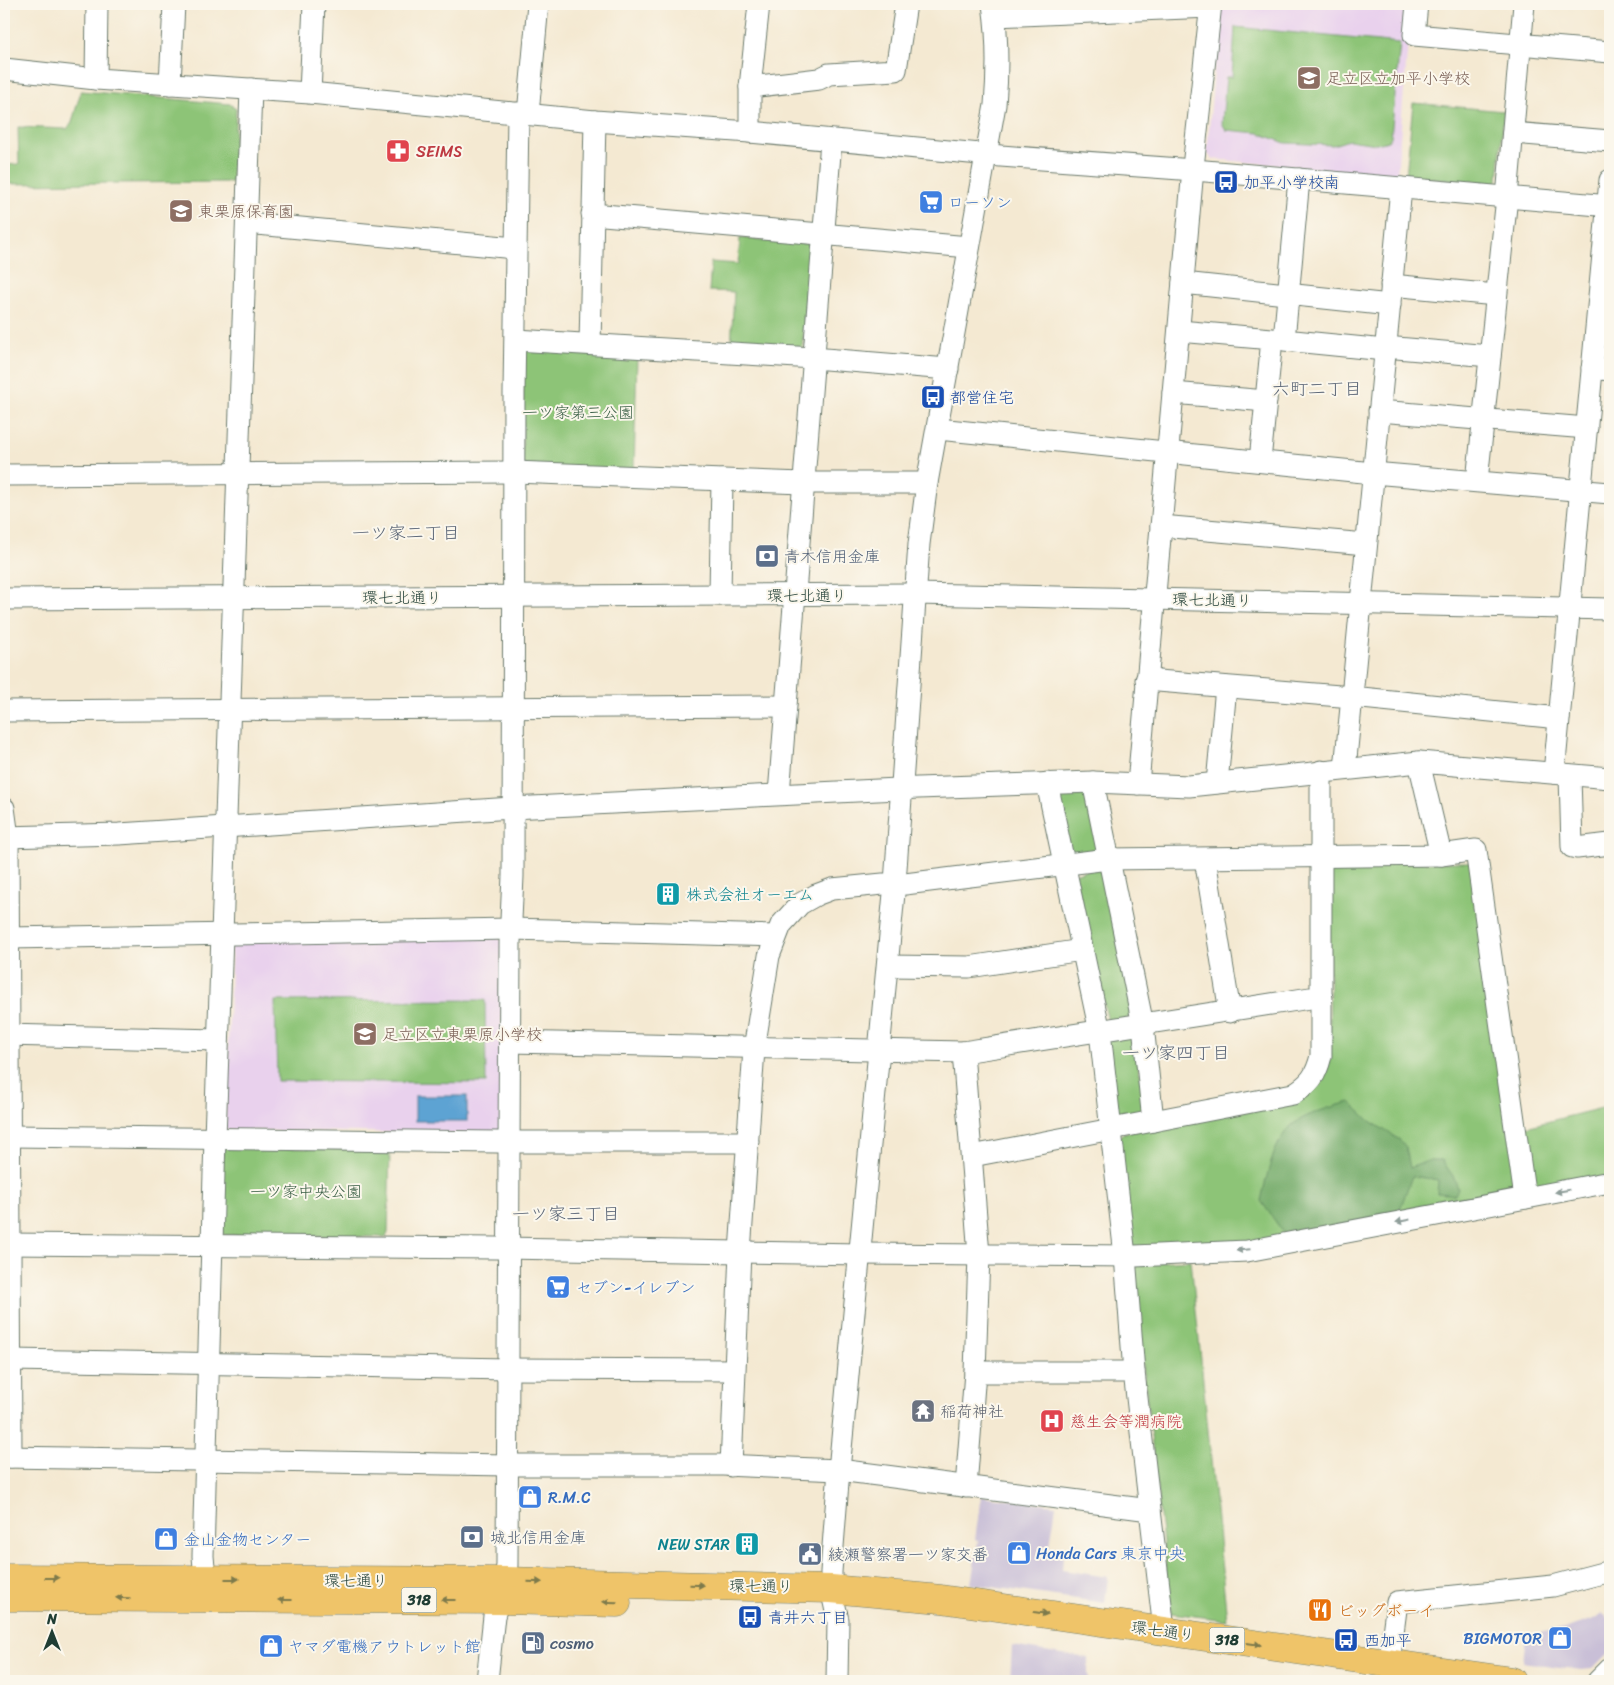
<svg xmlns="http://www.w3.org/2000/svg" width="1614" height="1685" font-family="Sriracha,'Klee One',sans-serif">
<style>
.built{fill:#e9d1ed}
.industrial{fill:#c9bfd7}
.green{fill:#8dc477;stroke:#568056}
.forest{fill:#72aa68;stroke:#48744e}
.water{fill:#5da3d3;stroke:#3e7084}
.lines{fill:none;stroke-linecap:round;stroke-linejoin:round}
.minor-casing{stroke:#6a796b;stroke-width:23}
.major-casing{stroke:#6a796b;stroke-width:29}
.minor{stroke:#fff;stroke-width:21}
.major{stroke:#efc469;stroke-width:28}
.oneway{fill:#8f9e9a}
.oneway2{fill:#7d7a4c}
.labels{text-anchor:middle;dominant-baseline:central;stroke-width:4;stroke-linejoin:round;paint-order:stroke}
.shield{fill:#fbf7ec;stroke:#61756b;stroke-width:1}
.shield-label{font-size:15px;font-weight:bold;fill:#1f3d34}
.education-label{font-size:16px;fill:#785e54;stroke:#fbf7ec;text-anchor:start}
.health-label{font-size:16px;fill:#be3a42;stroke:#fbf7ec;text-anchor:start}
.transit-label{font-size:16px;fill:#164399;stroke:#fbf7ec;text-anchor:start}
.shop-label{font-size:16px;fill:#366cbe;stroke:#fbf7ec;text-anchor:start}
.park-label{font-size:16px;fill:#3a5f45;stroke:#fbf7ec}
.service-label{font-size:16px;fill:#4e5e75;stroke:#fbf7ec;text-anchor:start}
.street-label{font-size:16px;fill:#1f3d34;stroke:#fbf7ec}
.culture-label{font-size:16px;fill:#0d838f;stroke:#fbf7ec;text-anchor:start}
.worship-label{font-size:16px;fill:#5b616d;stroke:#fbf7ec;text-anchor:start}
.food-label{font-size:16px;fill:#c56008;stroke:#fbf7ec;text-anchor:start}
.neighbourhood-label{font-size:18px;fill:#5b6677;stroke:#fbf7ec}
</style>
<rect width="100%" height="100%" fill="#fbf7ec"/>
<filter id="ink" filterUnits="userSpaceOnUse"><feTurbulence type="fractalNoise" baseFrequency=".02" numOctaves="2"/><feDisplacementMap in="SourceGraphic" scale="10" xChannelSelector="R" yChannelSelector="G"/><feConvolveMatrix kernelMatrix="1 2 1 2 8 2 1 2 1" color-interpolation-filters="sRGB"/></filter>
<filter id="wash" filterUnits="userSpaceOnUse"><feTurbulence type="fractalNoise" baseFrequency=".0096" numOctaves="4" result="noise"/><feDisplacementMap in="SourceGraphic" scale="20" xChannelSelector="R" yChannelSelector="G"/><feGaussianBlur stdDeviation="1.12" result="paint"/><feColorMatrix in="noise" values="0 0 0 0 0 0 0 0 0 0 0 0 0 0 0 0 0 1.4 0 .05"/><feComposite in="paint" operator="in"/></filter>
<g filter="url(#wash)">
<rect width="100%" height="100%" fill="#f4e9d2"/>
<g class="built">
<polygon points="1220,4 1411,4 1397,176 1212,159 1207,153"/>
<polygon points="498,937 502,943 501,1130 497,1134 227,1130 225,1126 232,941"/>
</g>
<g class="industrial">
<polygon points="981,1496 1056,1505 1049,1553 1063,1555 1062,1570 1108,1577 1105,1603 971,1584 978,1541 975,1540"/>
<polygon points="1602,1612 1610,1621 1610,1651 1592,1669 1581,1670 1523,1662 1526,1635 1571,1627 1597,1618"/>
<polygon points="1012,1646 1088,1658 1088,1681 1010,1681"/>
</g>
<g class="green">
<polygon points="1235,27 1400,43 1391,137 1388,141 1377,144 1349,140 1333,145 1285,143 1259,133 1226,130 1222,123 1226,77 1232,77"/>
<polygon points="81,91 230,104 236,109 232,182 4,184 4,165 19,164 18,127 67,129 72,122"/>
<polygon points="1413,103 1504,111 1498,180 1495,183 1406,176"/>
<polygon points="740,238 810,244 802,351 731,347 734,292 709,291 711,262 738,264"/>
<polygon points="528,347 637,356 634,471 526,467 522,462 524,352"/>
<polygon points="1063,792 1084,792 1089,796 1102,850 1070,857 1059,799"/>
<polygon points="1337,862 1474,862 1520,1195 1248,1247 1134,1251 1117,1143 1123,1133 1300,1101 1322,1083 1330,1058 1329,867"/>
<polygon points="1100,866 1136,1015 1109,1026 1074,874"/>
<polygon points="485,1000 486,1083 277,1081 275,1001"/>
<polygon points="1133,1033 1147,1114 1115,1118 1107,1042 1112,1035"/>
<polygon points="1610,1106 1610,1178 1534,1191 1526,1127"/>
<polygon points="223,1147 390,1150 388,1233 386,1237 225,1235 222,1233"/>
<polygon points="1191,1260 1227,1620 1171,1613 1132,1267 1135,1263"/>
</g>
<path class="forest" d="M 1350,1102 L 1370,1121 L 1400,1140 L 1406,1147 L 1410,1168 L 1430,1160 L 1442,1160 L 1453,1176 L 1458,1188 L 1455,1195 L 1437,1193 L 1438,1180 L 1412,1176 L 1398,1215 L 1285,1235 L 1261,1201 C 1266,1179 1274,1140 1292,1125 C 1308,1113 1331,1107 1350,1102 Z"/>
<rect class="water" x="415" y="1096" width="52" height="25"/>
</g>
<g filter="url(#ink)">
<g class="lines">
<defs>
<g id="minor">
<polyline points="1417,4 1414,35 1610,52"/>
<polyline points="995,16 1210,7"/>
<polyline points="4,69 96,79 310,93 595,121 750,132 1001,156 1194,170 1610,206"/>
<polyline points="96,79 97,4"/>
<polyline points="170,84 174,4"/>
<polyline points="750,87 819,79 829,74 896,70 906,4"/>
<polyline points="310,93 314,4"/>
<polyline points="528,114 538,4"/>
<polyline points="750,132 750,87 759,4"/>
<polyline points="1513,133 1610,141"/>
<polyline points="1299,179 1284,340 1385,350"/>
<polyline points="592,214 969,247"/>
<polyline points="247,223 515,248"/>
<polyline points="1183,283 1390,305"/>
<polyline points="1391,285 1496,295"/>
<polyline points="1179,331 1272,339 1260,461"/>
<polyline points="516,340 813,358 948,369"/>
<polyline points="590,344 595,121"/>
<polyline points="1385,347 1490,356"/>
<polyline points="1592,368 1610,370"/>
<polyline points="1173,393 1266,401"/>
<polyline points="1379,411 1587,428"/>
<polyline points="938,429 1373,473 1610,493"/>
<polyline points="4,475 514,472 803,483 927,483"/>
<polyline points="1477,481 1507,197 1524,4"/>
<polyline points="1161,526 1366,544"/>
<polyline points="720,595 722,480"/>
<polyline points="4,599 915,594 1610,609"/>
<polyline points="1146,680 1352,697 1559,718"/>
<polyline points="4,711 785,706"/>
<polyline points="1419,762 1441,855"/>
<polyline points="1345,769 1401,188"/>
<polyline points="1554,773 1610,180"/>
<polyline points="1570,775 1572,847 1577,848 1610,844"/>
<polyline points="1093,782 1143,1025 1153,1121"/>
<polyline points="1047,783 1100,1032 1125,1256 1134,1372 1164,1630"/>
<polyline points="1217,783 1226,687"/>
<polyline points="1138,784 1194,158 1211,4"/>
<polyline points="779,794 831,141"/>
<polyline points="4,808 8,837 11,1457"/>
<polyline points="4,837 119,834 512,808 918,788 1093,782 1189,786 1419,762 1610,778"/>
<polyline points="1205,859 1230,1012"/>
<polyline points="9,938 511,929 776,936"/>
<polyline points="888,966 969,967 1082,950"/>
<polyline points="4,1035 218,1040"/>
<polyline points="510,1042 963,1052 1310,998 1322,998"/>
<polyline points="963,1052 979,1255 975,1372 966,1487"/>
<polyline points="11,1136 498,1142 748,1142"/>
<path d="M 972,1156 L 1293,1094 C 1310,1084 1316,1076 1321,1056 L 1321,771"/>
<polyline points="4,1244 497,1248 860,1254 1135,1256 1247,1251 1610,1182"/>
<polyline points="11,1360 508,1369 734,1370"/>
<polyline points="975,1372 1134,1372"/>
<polyline points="4,1457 508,1465 723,1465 839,1470 1150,1510"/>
<polyline points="731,1466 740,1252 754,1049 769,956 781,925 800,904 816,895 832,889 883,884 905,884 1108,859 1441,855 1476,850 1525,1198"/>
<polyline points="205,1579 203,1556 215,1138 251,89"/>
<polyline points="1389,1663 1397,1602 1553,1586 1610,1571"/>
<polyline points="487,1681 494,1616 505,1581 507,1565 510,942 513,876 514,393 518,113"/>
<path d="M 837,1681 L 838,1620 L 831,1589 L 831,1572 L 839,1470 L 895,883 L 919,544 L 927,483 L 995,105 C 998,71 998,38 993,4"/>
<polyline points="1598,1681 1610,1669"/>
</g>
<g id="major">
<polyline points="4,1578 505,1581 831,1589 941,1599 1512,1681"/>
<polyline points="4,1597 498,1600 617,1603"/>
</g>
</defs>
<use href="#minor" class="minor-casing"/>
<use href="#major" class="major-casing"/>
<use href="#minor" class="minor"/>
<use href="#major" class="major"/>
</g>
<defs><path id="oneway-solid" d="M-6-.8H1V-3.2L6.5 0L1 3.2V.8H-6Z" transform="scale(1.25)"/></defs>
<g class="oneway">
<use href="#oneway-solid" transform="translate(1562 1191) rotate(170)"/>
<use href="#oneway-solid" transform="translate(1403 1221) rotate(169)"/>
<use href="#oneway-solid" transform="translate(1243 1250) rotate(175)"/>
</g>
<g class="oneway2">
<use href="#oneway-solid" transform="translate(52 1578)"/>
<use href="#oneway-solid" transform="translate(232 1579)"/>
<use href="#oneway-solid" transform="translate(535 1582) rotate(1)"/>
<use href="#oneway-solid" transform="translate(697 1585) rotate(1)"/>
<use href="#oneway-solid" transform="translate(123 1598) rotate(-179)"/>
<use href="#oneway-solid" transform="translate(285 1600) rotate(-180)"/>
<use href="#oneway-solid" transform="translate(448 1600) rotate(-180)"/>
<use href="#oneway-solid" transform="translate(610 1602) rotate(-179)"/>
<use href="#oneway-solid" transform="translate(1041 1613) rotate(8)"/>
<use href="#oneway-solid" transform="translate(1254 1644) rotate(8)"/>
</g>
</g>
<defs>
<symbol id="school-square" viewBox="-11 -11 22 22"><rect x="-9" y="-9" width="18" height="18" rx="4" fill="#8d6e63" stroke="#fbf7ec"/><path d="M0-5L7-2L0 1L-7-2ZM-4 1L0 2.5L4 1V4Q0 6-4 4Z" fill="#fff"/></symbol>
<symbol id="pharmacy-square" viewBox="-11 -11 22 22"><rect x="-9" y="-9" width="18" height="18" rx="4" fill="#e0444e" stroke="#fbf7ec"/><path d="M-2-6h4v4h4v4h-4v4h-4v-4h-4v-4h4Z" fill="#fff"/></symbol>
<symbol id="bus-square" viewBox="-11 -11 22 22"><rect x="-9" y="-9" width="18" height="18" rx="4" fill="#1a4fb4" stroke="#fbf7ec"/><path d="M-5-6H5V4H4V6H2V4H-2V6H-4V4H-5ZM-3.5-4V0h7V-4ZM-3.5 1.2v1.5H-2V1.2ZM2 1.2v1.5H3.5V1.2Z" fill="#fff"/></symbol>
<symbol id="supermarket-square" viewBox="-11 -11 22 22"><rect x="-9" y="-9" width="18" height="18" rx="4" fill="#3f7fe0" stroke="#fbf7ec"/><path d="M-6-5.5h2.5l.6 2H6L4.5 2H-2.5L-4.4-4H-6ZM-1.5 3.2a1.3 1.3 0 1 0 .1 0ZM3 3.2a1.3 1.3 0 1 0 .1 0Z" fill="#fff"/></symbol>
<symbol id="bank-square" viewBox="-11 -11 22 22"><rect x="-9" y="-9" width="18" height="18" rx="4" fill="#5c6f8a" stroke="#fbf7ec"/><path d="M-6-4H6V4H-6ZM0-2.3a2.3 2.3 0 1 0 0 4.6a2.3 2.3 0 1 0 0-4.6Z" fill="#fff"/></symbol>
<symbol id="building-square" viewBox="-11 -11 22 22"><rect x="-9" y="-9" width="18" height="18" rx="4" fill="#0f9aa8" stroke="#fbf7ec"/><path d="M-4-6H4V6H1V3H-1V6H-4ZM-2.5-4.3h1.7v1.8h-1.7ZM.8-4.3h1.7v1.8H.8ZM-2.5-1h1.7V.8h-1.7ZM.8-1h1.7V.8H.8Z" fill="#fff"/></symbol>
<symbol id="temple-square" viewBox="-11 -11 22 22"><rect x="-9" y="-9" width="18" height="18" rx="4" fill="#6b7280" stroke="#fbf7ec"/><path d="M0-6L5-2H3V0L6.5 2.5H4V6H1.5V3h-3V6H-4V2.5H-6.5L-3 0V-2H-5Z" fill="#fff"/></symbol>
<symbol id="hospital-square" viewBox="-11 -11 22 22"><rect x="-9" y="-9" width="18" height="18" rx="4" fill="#e0444e" stroke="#fbf7ec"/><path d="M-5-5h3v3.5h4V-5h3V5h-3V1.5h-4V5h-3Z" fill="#fff"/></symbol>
<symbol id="shop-square" viewBox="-11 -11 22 22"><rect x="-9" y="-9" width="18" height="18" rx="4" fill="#3f7fe0" stroke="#fbf7ec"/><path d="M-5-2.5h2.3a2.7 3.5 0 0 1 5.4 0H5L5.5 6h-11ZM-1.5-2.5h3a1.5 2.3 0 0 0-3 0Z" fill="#fff"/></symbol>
<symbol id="civic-square" viewBox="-11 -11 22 22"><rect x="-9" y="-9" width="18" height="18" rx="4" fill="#5c6f8a" stroke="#fbf7ec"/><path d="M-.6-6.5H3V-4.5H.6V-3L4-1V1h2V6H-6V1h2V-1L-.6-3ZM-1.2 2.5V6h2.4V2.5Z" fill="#fff"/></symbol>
<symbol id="restaurant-square" viewBox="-11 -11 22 22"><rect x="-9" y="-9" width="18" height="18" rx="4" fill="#e8710a" stroke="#fbf7ec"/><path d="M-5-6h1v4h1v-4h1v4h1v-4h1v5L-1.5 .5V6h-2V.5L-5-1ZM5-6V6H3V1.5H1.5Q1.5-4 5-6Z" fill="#fff"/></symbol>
<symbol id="fuel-square" viewBox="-11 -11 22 22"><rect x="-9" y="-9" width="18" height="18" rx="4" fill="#5c6f8a" stroke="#fbf7ec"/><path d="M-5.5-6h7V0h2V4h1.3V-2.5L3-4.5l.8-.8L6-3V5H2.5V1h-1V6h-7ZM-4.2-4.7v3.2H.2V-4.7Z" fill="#fff"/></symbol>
</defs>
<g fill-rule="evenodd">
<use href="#school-square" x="1295" y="64" width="28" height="28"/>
<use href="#pharmacy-square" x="384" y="137" width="28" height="28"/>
<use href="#bus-square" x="1212" y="168" width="28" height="28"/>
<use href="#supermarket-square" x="917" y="188" width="28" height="28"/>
<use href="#school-square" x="167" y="197" width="28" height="28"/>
<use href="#bus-square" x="919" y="383" width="28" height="28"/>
<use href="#bank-square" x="753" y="542" width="28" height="28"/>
<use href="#building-square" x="654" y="880" width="28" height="28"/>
<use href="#school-square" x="351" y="1020" width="28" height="28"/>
<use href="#supermarket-square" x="544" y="1273" width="28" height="28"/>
<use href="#temple-square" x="909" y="1397" width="28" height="28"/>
<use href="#hospital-square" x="1038" y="1407" width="28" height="28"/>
<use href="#shop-square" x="516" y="1483" width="28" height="28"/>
<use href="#bank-square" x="458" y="1523" width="28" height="28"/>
<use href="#shop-square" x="152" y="1525" width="28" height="28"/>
<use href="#building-square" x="733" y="1530" width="28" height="28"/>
<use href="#shop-square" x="1005" y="1539" width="28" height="28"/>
<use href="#civic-square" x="796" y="1540" width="28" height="28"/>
<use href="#restaurant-square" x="1306" y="1596" width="28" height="28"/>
<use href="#bus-square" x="736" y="1603" width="28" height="28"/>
<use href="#shop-square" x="1546" y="1624" width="28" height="28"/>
<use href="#bus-square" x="1332" y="1626" width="28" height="28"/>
<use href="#fuel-square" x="519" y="1629" width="28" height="28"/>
<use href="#shop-square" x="257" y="1632" width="28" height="28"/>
</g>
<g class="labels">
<g class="shield">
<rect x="401.5" y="1587.5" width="35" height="25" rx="4"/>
<rect x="1209.5" y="1627.5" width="35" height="25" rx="4"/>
</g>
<g class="shield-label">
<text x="419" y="1600">318</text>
<text x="1227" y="1640">318</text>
</g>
<g class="education-label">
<text x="1326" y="78">足立区立加平小学校</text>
<text x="198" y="211">東栗原保育園</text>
<text x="382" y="1034">足立区立東栗原小学校</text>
</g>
<g class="health-label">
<text x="416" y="151">SEIMS</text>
<text x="1070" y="1421">慈生会等潤病院</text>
</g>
<g class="transit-label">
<text x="1244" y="182">加平小学校南</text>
<text x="950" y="397">都営住宅</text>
<text x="768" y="1617">青井六丁目</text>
<text x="1364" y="1640">西加平</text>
</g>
<g class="shop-label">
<text x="948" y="202">ローソン</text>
<text x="576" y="1287">セブン-イレブン</text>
<text x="548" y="1497">R.M.C</text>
<text x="184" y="1539">金山金物センター</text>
<text x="1036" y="1553">Honda Cars 東京中央</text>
<text x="1542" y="1638" text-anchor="end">BIGMOTOR</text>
<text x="288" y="1646">ヤマダ電機アウトレット館</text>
</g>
<g class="park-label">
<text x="578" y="412">一ツ家第三公園</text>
<text x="306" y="1191">一ツ家中央公園</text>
</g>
<g class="service-label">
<text x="784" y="556">青木信用金庫</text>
<text x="490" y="1537">城北信用金庫</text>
<text x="828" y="1554">綾瀬警察署一ツ家交番</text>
<text x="550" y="1643">cosmo</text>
</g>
<g class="street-label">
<text x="807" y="595">環七北通り</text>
<text x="402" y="597">環七北通り</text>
<text transform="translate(1212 600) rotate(1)">環七北通り</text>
<text x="356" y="1580">環七通り</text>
<text transform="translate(761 1586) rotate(1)">環七通り</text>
<text transform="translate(1163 1631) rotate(8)">環七通り</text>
</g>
<g class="culture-label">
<text x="686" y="894">株式会社オーエム</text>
<text x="730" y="1544" text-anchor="end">NEW STAR</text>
</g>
<g class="worship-label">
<text x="940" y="1411">稲荷神社</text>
</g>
<g class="food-label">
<text x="1338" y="1610">ビッグボーイ</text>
</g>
<g class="neighbourhood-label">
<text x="1317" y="389">六町二丁目</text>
<text x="406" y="533">一ツ家二丁目</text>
<text x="1176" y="1053">一ツ家四丁目</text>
<text x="566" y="1214">一ツ家三丁目</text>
</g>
</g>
<rect width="1614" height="1685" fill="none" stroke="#fbf7ec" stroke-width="20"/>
<g transform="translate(52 1632)" stroke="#fbf7ec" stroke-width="4" paint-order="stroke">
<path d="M0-4L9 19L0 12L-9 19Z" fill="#1f3d34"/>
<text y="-8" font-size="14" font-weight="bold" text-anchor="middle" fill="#1f3d34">N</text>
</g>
</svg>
